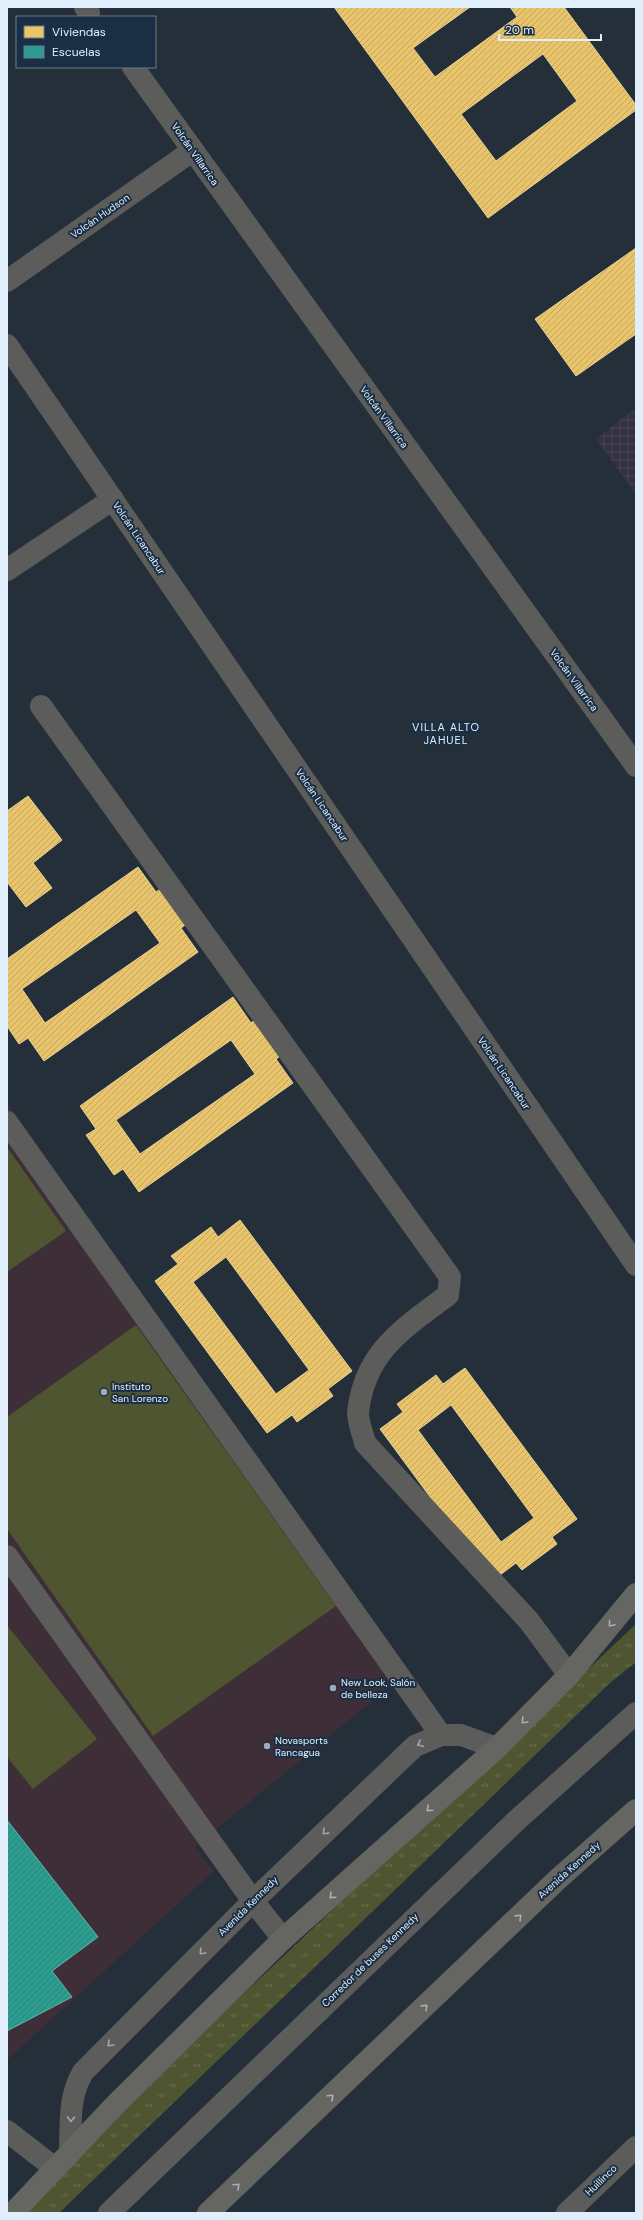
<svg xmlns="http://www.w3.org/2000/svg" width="643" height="2220" font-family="'DM Sans',sans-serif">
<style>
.industrial{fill:url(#industrial-grid)}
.education{fill:#3d2e37}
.grass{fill:url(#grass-tufts)}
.green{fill:#4e5530}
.homes{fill:url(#homes-hatch);stroke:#e7d196;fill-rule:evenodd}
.schools{fill:url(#schools-hatch);stroke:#61b5b0}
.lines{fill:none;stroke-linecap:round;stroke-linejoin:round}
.minor{stroke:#5c5d5b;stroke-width:22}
.major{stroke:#656561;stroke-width:22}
.oneway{stroke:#a9b0b6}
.oneway2{stroke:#9ea6ac}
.poi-dot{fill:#9fabb8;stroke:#1a2f44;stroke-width:1.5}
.labels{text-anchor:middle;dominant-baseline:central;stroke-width:4;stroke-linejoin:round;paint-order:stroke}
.street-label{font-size:10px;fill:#e1eefc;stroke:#1a2f44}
.poi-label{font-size:10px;fill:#e1eefc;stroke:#1a2f44;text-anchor:start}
.neighbourhood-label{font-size:11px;letter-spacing:1px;fill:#e1eefc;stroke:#1a2f44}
</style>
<defs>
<pattern id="industrial-grid" width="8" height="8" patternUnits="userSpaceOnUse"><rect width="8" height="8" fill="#343141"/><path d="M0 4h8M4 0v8" fill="none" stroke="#474554"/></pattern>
<pattern id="grass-tufts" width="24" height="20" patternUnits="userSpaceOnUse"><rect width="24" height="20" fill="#4e5530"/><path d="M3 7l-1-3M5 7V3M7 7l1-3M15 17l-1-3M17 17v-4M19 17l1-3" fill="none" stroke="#676e4f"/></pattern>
<pattern id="homes-hatch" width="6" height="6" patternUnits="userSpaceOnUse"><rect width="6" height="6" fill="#e9c46a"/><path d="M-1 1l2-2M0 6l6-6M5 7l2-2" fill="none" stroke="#c0a562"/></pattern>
<pattern id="schools-hatch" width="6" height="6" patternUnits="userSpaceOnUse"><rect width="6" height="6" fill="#2a9d8f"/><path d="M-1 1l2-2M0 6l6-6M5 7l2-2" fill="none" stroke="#32837b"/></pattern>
</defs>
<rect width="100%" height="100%" fill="#242f3a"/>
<polygon class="industrial" points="636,408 636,494 596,439"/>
<polygon class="education" points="7,1102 395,1682 195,1847 214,1871 7,2060"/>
<polygon class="grass" points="636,1624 636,1662 611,1682 59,2213 16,2213 48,2178"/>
<g class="green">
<polygon points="7,1147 66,1231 7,1272"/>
<polygon points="136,1325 336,1606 153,1736 7,1529 7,1417"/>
<polygon points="7,1625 97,1739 33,1789 7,1757"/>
</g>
<g class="homes">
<path d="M 334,7 L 470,7 L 413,48 L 435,77 L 517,17 L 510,7 L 564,7 L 636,105 L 636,110 L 488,218 ZM 543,54 L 577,101 L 496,161 L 461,114 Z"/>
<polygon points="636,248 636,334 576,376 535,319"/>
<polygon points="28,796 62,840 33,863 52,888 26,907 7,882 7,811"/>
<path d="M 138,867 L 156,892 L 163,887 L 189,922 L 181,928 L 198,952 L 44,1061 L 28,1038 L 19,1044 L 7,1026 L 7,959 ZM 136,910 L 160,943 L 45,1023 L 22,989 Z"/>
<path d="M 233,997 L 251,1023 L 258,1017 L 283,1054 L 276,1059 L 293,1083 L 139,1192 L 123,1169 L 114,1175 L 86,1135 L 96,1129 L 80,1106 ZM 231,1040 L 255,1074 L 140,1154 L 116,1120 Z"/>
<path d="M 240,1220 L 352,1371 L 328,1389 L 333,1396 L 297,1422 L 292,1415 L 267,1433 L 155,1281 L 178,1264 L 171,1256 L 211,1227 L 218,1237 ZM 226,1257 L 309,1370 L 276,1394 L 193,1282 Z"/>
<path d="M 465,1368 L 577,1519 L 552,1537 L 557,1544 L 522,1570 L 516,1563 L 492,1581 L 380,1429 L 403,1412 L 397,1404 L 436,1375 L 443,1384 ZM 451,1405 L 534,1518 L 501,1542 L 418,1430 Z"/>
</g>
<polygon class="schools" points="7,1820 98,1937 52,1971 72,1997 7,2031"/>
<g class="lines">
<g class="minor">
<polyline points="85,7 89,13"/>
<polyline points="133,67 636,766"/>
<polyline points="7,281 192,151"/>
<polyline points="7,345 636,1265"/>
<polyline points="7,570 113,499"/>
<path d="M 41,706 L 450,1277 L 448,1295 C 404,1328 364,1352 358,1413 C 358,1422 363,1434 365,1443 L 529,1621 L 569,1675"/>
<polyline points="7,1122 441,1735"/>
<polyline points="7,1556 253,1901 283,1939"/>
<polyline points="7,2131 56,2169"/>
<path d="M 70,2153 C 71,2125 68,2097 83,2072 L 253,1901 L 415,1746 L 441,1735 L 461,1735 L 497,1748"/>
<polyline points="109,2213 516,1821 636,1713"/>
<polyline points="567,2213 636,2147"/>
</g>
<g class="major">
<polyline points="13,2213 117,2103 283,1939 497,1748 569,1675 636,1594"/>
<polyline points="208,2213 558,1879 636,1810"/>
</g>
</g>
<defs><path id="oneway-chevron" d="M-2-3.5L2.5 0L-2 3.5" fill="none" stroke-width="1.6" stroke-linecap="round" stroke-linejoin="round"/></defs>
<g class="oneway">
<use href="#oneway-chevron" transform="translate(611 1624) rotate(130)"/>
<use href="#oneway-chevron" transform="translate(524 1721) rotate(135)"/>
<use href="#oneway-chevron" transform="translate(429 1809) rotate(138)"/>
<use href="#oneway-chevron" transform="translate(332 1896) rotate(138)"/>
<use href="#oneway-chevron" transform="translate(519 1917) rotate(-44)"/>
<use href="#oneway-chevron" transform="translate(425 2007) rotate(-44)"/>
<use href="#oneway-chevron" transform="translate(331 2097) rotate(-43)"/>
<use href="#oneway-chevron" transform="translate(237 2186) rotate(-43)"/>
</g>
<g class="oneway2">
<use href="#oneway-chevron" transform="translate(420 1744) rotate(155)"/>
<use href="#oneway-chevron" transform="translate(325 1832) rotate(136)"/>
<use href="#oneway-chevron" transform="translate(202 1952) rotate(135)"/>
<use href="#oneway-chevron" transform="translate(110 2044) rotate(135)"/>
<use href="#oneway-chevron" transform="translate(71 2119) rotate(91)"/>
</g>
<g class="poi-dot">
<circle cx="104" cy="1392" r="4"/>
<circle cx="333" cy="1688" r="4"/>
<circle cx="267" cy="1746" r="4"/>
</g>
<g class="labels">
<g class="street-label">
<text transform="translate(195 154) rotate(55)">Volcán Villarrica</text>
<text transform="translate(100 216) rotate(-35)">Volcán Hudson</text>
<text transform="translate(384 417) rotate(54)">Volcán Villarrica</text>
<text transform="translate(139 538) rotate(56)">Volcán Licancabur</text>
<text transform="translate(574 680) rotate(54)">Volcán Villarrica</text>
<text transform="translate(322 805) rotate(56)">Volcán Licancabur</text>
<text transform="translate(504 1073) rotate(56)">Volcán Licancabur</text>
<text transform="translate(569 1870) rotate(-42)">Avenida Kennedy</text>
<text transform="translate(248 1906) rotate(-45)">Avenida Kennedy</text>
<text transform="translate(370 1960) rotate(-44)">Corredor de buses Kennedy</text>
<text transform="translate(601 2180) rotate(-44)">Huillinco</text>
</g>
<g class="poi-label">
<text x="112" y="1386">Instituto<tspan x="112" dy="12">San Lorenzo</tspan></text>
<text x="341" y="1682">New Look, Salón<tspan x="341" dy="12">de belleza</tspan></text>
<text x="275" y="1740">Novasports<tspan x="275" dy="12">Rancagua</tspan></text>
</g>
<g class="neighbourhood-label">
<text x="446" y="727">VILLA ALTO<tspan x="446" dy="13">JAHUEL</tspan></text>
</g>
</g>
<rect width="643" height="2220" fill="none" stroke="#e1eefc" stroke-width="16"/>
<rect x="16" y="16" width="140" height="52" fill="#1a2f44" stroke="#6a7b8e"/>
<rect x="24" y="26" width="20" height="12" fill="#e9c46a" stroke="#6a7b8e"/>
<text x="52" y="36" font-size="12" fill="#e1eefc">Viviendas</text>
<rect x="24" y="46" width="20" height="12" fill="#2a9d8f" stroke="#6a7b8e"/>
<text x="52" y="56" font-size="12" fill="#e1eefc">Escuelas</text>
<path d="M499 34v6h102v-6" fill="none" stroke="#e1eefc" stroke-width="2"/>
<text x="505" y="34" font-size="12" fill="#e1eefc" stroke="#1a2f44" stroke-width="3" paint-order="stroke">20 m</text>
</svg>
